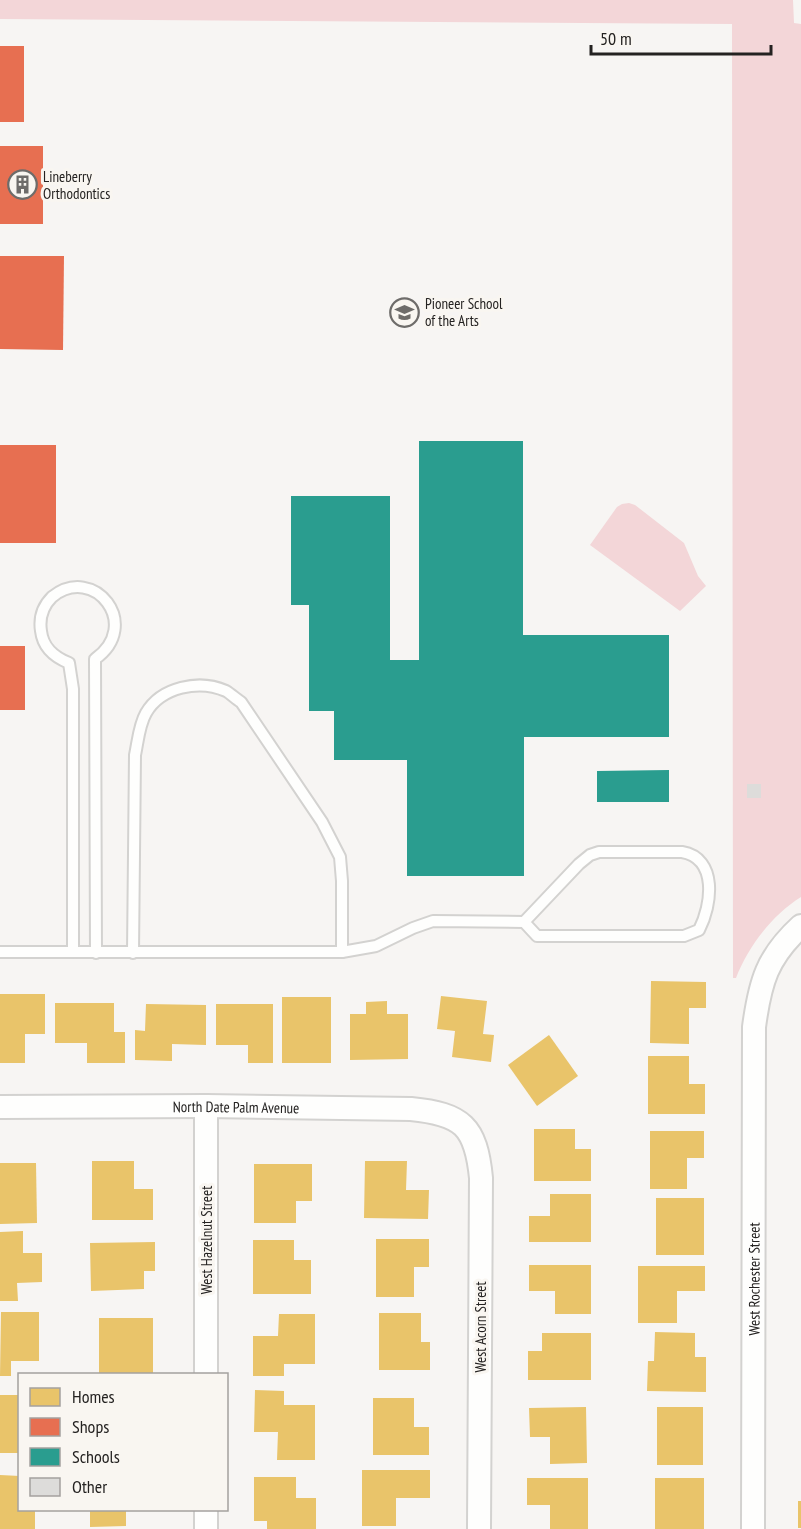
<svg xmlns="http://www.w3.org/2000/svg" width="801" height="1529" font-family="'PT Sans Narrow',sans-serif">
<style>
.green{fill:#f3d6d8}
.homes{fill:#e9c46a}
.shops{fill:#e76f51}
.schools{fill:#2a9d8f}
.building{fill:#dddcda}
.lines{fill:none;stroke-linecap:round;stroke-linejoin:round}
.lane-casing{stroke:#d3d2d0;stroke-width:14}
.street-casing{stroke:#d3d2d0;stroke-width:26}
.lane{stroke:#fefefd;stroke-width:10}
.street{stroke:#fefefd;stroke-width:22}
.labels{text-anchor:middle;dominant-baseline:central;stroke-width:6;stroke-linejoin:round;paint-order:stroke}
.poi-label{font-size:15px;fill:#242221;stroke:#f9f6f1;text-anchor:start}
.street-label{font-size:15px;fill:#242221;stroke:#f9f6f1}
</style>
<rect width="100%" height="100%" fill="#f7f5f3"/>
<g class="green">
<path d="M 0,0 L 793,0 L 794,23 L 801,24 L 801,897 C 772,915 748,947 736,978 L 733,978 L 732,24 L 0,19 Z"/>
<polygon points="629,503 635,505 684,543 698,576 706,586 680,611 590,545 617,507 622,504"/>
</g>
<g class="homes">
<polygon points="651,981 706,982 706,1008 689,1008 689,1044 650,1043"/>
<polygon points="0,994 45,994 45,1034 25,1034 25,1063 0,1063"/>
<polygon points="441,996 487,1001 483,1034 494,1035 491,1062 452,1057 455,1031 437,1029"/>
<rect x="282" y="997" width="49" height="66"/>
<polygon points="387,1001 387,1014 408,1014 408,1059 350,1060 350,1014 366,1014 366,1002"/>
<polygon points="55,1003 114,1003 114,1032 125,1032 125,1063 87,1063 87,1043 55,1043"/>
<polygon points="146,1004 206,1005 206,1045 172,1044 172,1061 135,1060 135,1030 145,1031"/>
<polygon points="216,1004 273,1004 273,1063 248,1063 248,1045 216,1045"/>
<polygon points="549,1035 578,1076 537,1106 508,1065"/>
<polygon points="648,1056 689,1056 689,1084 705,1084 705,1114 648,1114"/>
<polygon points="534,1129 575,1129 575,1149 591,1149 591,1181 534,1181"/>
<polygon points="650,1131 704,1131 704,1158 687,1158 687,1189 650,1189"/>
<polygon points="92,1161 134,1161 134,1189 153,1189 153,1220 92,1220"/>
<polygon points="365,1161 407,1161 406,1190 429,1190 428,1219 364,1218"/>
<polygon points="0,1163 36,1163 37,1223 0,1224"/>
<polygon points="254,1164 312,1164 312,1201 296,1201 296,1223 254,1223"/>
<polygon points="550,1194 591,1194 591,1242 529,1242 529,1216 550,1216"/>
<rect x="656" y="1198" width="48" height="57"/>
<polygon points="23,1231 23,1253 42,1253 42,1282 17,1283 18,1301 0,1301 0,1232"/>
<polygon points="376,1239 429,1239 429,1267 414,1267 414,1297 376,1297"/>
<polygon points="253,1240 294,1240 294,1260 311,1260 311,1294 253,1294"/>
<polygon points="155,1242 155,1271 144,1271 144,1289 91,1291 90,1243"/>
<polygon points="529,1265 591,1265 591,1314 555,1314 555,1291 529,1291"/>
<polygon points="638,1266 705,1266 705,1291 677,1291 677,1323 638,1323"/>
<polygon points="1,1312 39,1312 39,1361 11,1361 11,1376 0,1376"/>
<polygon points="379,1313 421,1313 421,1342 430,1342 430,1370 379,1370"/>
<polygon points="279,1314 315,1314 315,1364 284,1364 284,1376 253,1376 253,1336 278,1336"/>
<rect x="99" y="1318" width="54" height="56"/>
<polygon points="655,1332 695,1333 695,1357 706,1357 706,1392 647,1391 648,1361 654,1361"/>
<polygon points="542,1333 591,1333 591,1380 528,1380 528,1351 542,1351"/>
<polygon points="255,1390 284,1391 284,1405 315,1405 315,1460 277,1460 278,1432 254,1432"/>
<rect x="0" y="1395" width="20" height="58"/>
<polygon points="373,1398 414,1398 414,1427 429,1427 429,1455 373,1455"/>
<polygon points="586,1407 587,1463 550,1464 550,1437 530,1437 529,1408"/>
<rect x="657" y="1407" width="46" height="58"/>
<polygon points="362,1470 430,1470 430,1498 396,1498 396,1526 362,1526"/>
<polygon points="0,1475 20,1476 20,1510 35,1510 35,1529 0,1529"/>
<polygon points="254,1477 296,1477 296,1498 316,1498 316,1529 267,1529 267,1521 254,1521"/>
<polygon points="527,1478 588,1478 588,1529 550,1529 550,1505 527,1505"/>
<rect x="655" y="1478" width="49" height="51"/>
<rect x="798" y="1501" width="3" height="27"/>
<polygon points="90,1510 126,1510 126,1526 90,1527"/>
</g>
<g class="shops">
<rect x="0" y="46" width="24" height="76"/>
<rect x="0" y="146" width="43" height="78"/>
<polygon points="0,256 64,256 63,350 0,349"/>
<rect x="0" y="445" width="56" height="98"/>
<rect x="0" y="646" width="25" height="64"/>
</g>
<g class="schools">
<polygon points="419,441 523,441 523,635 669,635 669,737 524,737 524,876 407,876 407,760 334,760 334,711 309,711 309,605 291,605 291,496 390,496 390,660 419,660"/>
<polygon points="669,770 669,802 597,802 597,771"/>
</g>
<rect class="building" x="747" y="784" width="14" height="14"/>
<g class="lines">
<defs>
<g id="lane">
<path d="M 0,952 L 342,952 L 342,881 L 340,857 L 322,822 L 241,702 C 236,699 231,694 226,691 C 199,679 161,687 146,713 C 139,725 138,741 135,755 L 133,953"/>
<path d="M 73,952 L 73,689 L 69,663 C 54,657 43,648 41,631 C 39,618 43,606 52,597 C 94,563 143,625 95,659 L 96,953"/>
<path d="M 342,952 L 376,946 L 413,928 L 433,921 L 524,922 L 579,864 L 590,855 L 599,852 L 682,852 C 718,858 712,905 699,930 L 684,936 L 537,936 L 524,922"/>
</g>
<g id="street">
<polyline points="206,1106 206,1374"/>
<path id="s1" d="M 0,1107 L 206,1106 L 411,1109 C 462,1114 476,1126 481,1178 L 479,1529"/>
<polyline points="206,1510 206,1529"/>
<path id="s2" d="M 753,1529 L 754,1027 C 760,982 767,957 801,926"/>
</g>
</defs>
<use href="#lane" class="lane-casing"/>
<use href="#street" class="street-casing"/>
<use href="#lane" class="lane"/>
<use href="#street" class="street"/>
</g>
<defs>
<symbol id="building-ring" viewBox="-11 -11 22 22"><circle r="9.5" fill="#f9f6f1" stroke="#6e6c6a" stroke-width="1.5"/><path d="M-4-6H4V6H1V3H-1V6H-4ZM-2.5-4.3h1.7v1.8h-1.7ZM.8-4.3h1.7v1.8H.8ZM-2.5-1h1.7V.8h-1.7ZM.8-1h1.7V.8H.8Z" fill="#6e6c6a"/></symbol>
<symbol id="school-ring" viewBox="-11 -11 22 22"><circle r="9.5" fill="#f9f6f1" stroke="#6e6c6a" stroke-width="1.5"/><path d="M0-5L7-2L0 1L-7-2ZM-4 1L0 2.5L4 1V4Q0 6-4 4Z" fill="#6e6c6a"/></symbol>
</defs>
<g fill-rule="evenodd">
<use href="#building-ring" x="6" y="168" width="33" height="33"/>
<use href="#school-ring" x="388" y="296" width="33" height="33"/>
</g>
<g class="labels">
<g class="poi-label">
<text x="43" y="176">Lineberry<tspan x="43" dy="17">Orthodontics</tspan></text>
<text x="425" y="303">Pioneer School<tspan x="425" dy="17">of the Arts</tspan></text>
</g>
<g class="street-label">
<text stroke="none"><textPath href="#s1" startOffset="236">North Date Palm Avenue</textPath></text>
<text transform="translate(206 1240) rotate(-90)">West Hazelnut Street</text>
<text stroke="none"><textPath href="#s2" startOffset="250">West Rochester Street</textPath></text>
<text transform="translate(480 1327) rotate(-90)">West Acorn Street</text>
</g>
</g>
<rect x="18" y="1373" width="210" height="138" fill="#f9f6f1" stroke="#a4a19e" stroke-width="1.5"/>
<rect x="30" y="1388" width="30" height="18" fill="#e9c46a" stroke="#a4a19e" stroke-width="1.5"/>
<text x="72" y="1403" font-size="18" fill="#242221">Homes</text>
<rect x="30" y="1418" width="30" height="18" fill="#e76f51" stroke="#a4a19e" stroke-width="1.5"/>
<text x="72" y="1433" font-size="18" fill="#242221">Shops</text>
<rect x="30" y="1448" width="30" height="18" fill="#2a9d8f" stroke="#a4a19e" stroke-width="1.5"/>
<text x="72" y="1463" font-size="18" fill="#242221">Schools</text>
<rect x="30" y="1478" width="30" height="18" fill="#dddcda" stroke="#a4a19e" stroke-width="1.5"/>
<text x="72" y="1493" font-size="18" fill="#242221">Other</text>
<path d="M591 45v9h180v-9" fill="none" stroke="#242221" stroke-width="3"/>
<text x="600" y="45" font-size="18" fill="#242221" stroke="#f9f6f1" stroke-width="4.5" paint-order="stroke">50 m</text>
</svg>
